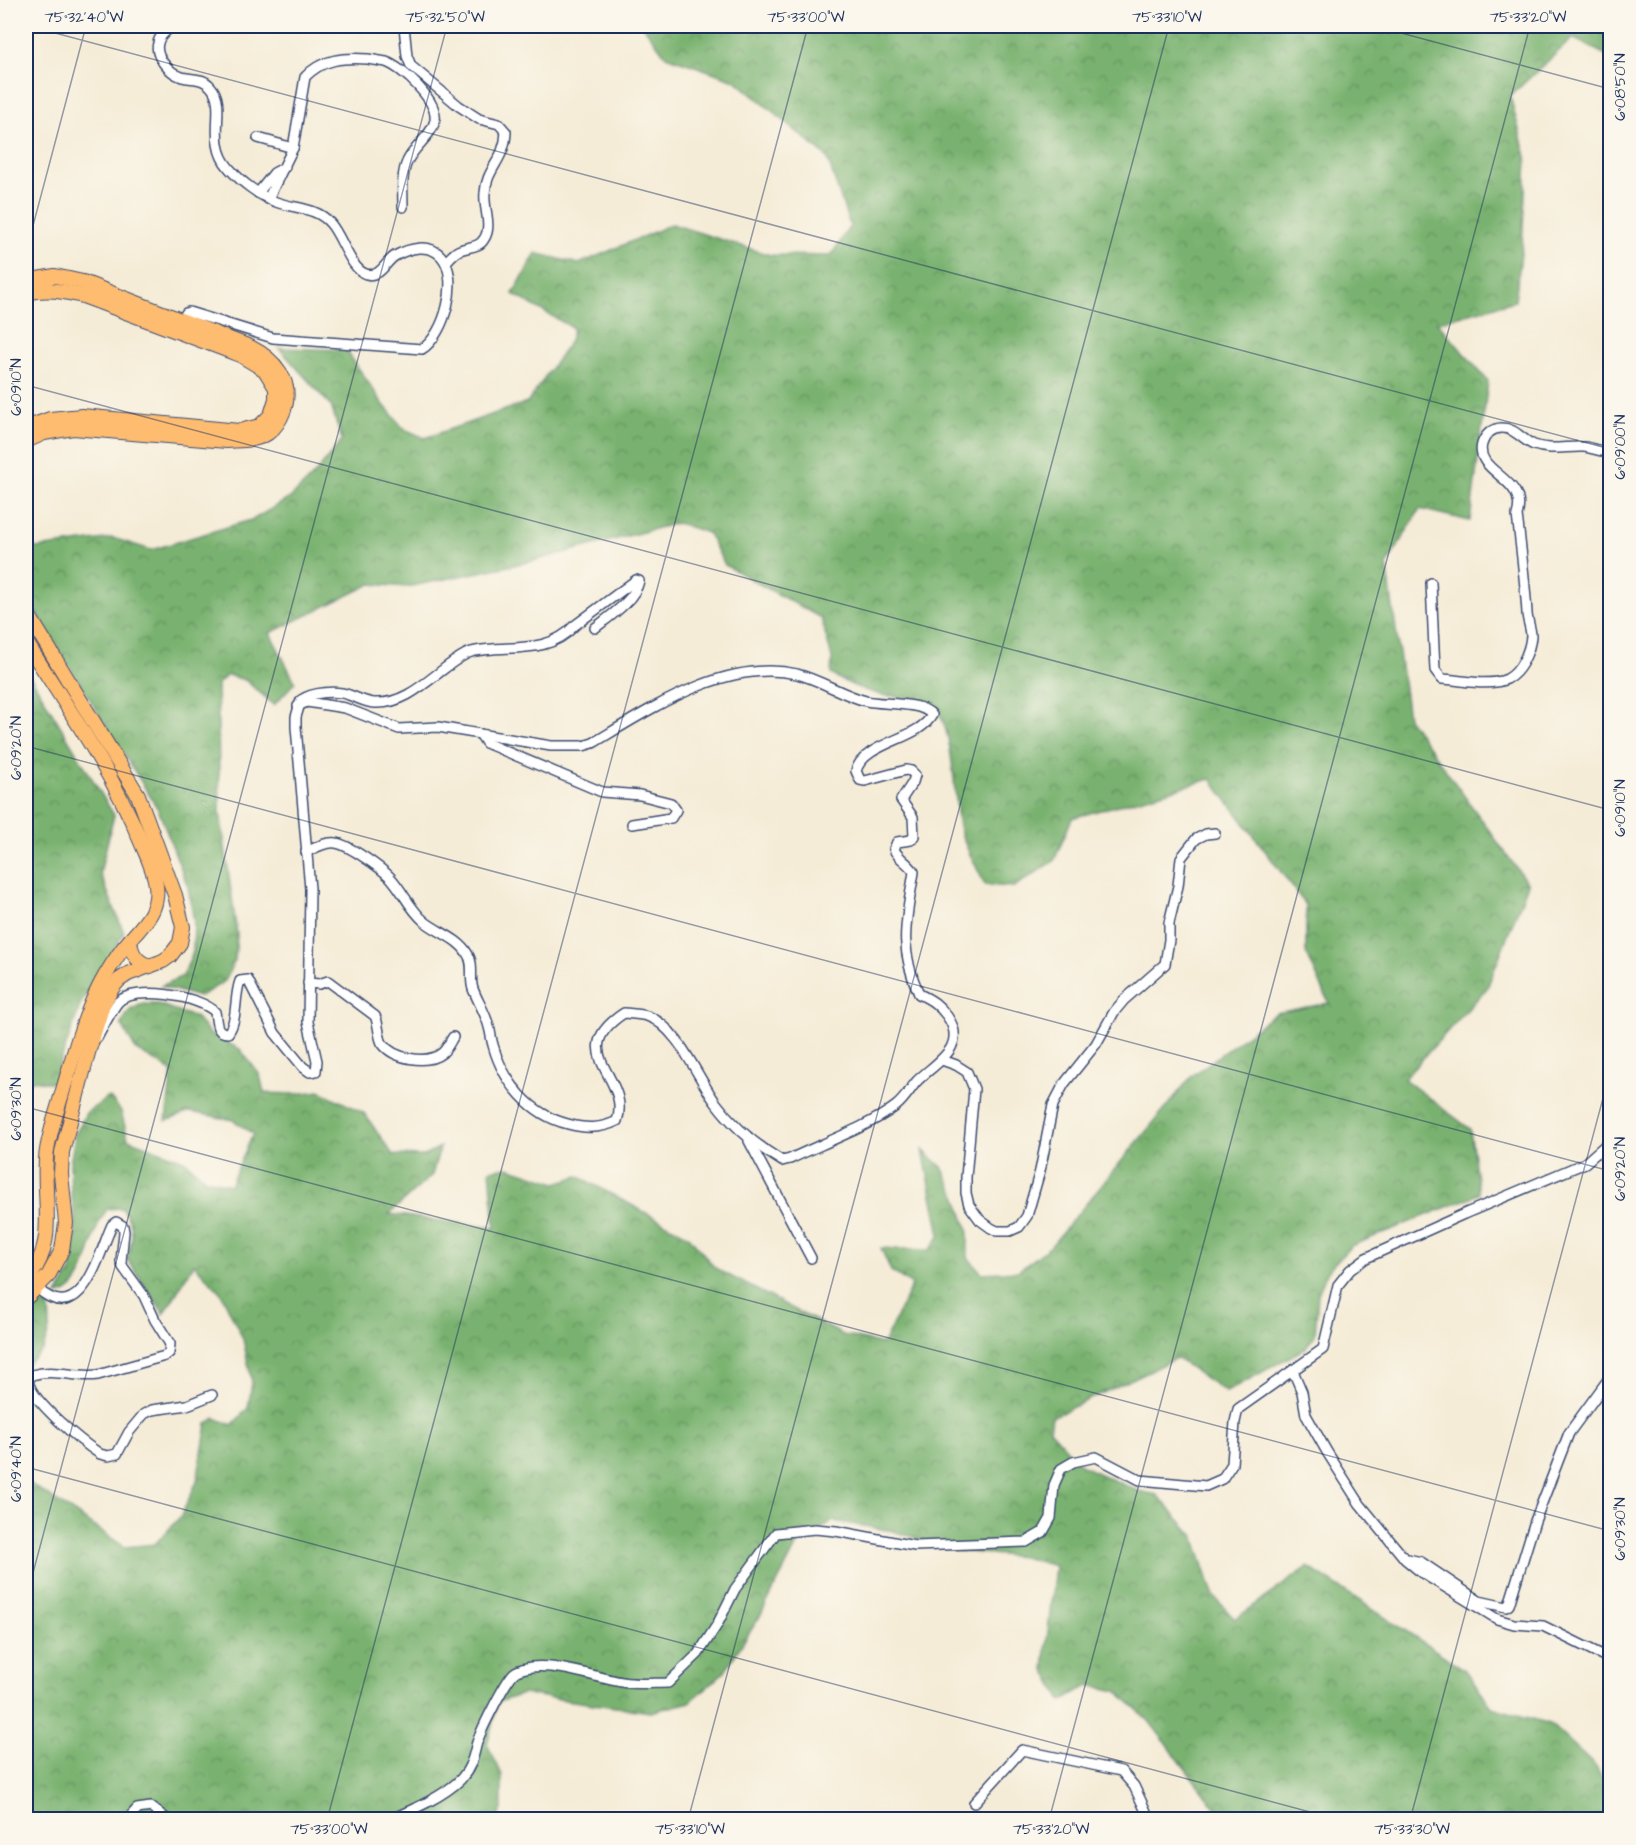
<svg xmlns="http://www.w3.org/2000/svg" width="1636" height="1845" font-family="'Architects Daughter',sans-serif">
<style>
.forest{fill:url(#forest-crowns);stroke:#4a7067;stroke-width:1.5}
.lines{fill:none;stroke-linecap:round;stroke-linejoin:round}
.street-casing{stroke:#3c4b70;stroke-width:12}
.primary-casing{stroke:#3c4b70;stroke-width:16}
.street{stroke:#fff;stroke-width:9}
.primary{stroke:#febc70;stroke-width:14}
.ticks{fill:none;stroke:#1b2f5e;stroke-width:1.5;stroke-opacity:0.45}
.neatline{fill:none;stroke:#1b2f5e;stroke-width:2}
.ticks-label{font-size:15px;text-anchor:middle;fill:#1b2f5e}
</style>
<defs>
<pattern id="forest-crowns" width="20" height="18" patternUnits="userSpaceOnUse" patternTransform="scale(1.5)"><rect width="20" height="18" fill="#79b270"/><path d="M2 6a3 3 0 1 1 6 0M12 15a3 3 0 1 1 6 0" fill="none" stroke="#62915f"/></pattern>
</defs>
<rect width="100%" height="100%" fill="#fbf7ec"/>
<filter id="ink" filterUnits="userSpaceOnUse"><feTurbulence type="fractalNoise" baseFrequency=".0167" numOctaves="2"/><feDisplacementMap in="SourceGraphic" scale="12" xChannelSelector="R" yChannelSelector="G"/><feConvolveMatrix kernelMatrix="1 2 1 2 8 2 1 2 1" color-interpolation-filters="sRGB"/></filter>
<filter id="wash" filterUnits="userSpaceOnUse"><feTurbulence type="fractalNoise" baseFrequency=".008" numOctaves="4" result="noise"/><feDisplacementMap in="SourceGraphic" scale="24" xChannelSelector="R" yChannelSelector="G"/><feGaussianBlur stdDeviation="1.35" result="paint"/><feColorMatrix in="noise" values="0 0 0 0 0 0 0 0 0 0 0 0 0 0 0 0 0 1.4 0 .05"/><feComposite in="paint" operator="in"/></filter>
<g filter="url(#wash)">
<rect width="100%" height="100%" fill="#f5ecd7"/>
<g class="forest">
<path d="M 643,26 L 1610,26 L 1610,57 L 1573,38 L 1510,96 L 1527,160 L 1522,246 L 1515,301 L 1437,322 L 1488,381 L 1470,521 L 1420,509 L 1387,564 L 1408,718 L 1528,884 L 1487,988 L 1404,1079 L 1470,1129 L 1479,1194 L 1351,1246 L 1328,1270 L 1318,1294 L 1315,1335 L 1306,1348 L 1226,1392 L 1176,1358 L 1052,1417 L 1050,1430 L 1082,1466 L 1138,1491 L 1157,1495 L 1194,1536 L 1214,1597 L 1235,1619 L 1308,1567 L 1464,1669 L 1492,1707 L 1550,1724 L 1595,1766 L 1610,1792 L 1610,1819 L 1224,1819 L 1149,1721 L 1117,1691 L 1088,1685 L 1062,1701 L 1044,1668 L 1055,1566 L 1023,1557 L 958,1551 L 893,1531 L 833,1521 L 798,1543 L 760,1616 L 724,1672 L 690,1702 L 651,1712 L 523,1694 L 498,1702 L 487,1744 L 502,1775 L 502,1809 L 498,1819 L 26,1819 L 26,1481 L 125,1547 L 155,1544 L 181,1516 L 197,1481 L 207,1424 L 215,1418 L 232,1425 L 248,1408 L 252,1382 L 243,1339 L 221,1293 L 194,1264 L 164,1314 L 127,1259 C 133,1237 136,1228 122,1208 L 107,1209 C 104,1214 100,1220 98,1225 C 89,1247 85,1292 57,1295 L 71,1272 L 76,1223 L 71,1193 L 70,1164 L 75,1135 L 86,1113 L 109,1097 L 121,1111 L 128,1139 L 184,1160 L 206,1179 L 230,1185 L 253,1134 L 233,1120 L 190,1112 L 166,1121 L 172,1071 L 136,1050 L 121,1024 L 130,1010 L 142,1004 L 158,1004 L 196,1018 L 210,1034 L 240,1049 L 260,1075 L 264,1093 L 295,1094 L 320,1091 L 364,1113 L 393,1155 L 424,1156 L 440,1147 L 432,1175 L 389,1214 L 495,1228 L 490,1170 L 508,1167 L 556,1183 L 578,1176 L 689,1236 L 715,1268 L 843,1335 L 883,1344 L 912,1285 L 891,1271 L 881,1248 L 930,1250 L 940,1235 L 923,1150 L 942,1167 L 956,1195 L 968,1230 L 968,1258 L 982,1273 L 1018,1271 L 1051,1246 L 1192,1076 L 1276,1013 L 1329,1003 L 1306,952 L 1306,905 L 1211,779 L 1072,818 L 1054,861 L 1014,887 L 985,885 C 977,867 963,844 959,826 C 954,799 954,718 931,704 C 917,695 897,698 881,695 C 863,690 847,684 831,674 L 832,658 L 821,618 L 725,565 L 708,533 L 677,523 L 533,561 L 407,587 L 371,584 L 270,633 L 295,682 L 274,705 L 245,680 L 227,675 L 217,685 L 220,811 L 237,935 L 235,960 L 225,981 L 199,997 L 161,986 L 183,976 L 193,952 L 194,922 L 188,887 L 158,809 L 26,596 L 26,545 L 37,548 L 113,538 L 151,550 L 254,519 L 290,498 L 315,474 L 342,440 L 331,406 L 279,348 L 346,350 L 383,404 L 404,429 L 425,438 L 528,402 L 570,341 L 573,328 L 513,294 L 536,253 L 579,264 L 672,224 L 770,255 L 831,256 L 850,226 L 827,157 L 735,80 L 666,56 Z"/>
<polygon points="26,669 114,815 100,873 124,933 81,1003 53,1083 33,1080 26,1082"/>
<polygon points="33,1302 49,1306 50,1327 43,1349 26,1365 26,1307"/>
</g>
</g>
<g filter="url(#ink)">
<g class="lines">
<defs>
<g id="street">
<path d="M 172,26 C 167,30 159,36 158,43 C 154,57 170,73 182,77 C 193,80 203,77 211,87 C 228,106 205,141 229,168 C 241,182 260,196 276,202 C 295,209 316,207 330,223 C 342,236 350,269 366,274 C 381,278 385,262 395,256 C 409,248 429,243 441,256 C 461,278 444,336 422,349 L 273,338 L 189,312 L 186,313 L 183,320"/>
<path d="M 404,26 L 407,56 L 411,66 L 459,106 L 479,119 L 499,124 L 506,132 C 505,160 486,169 485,193 C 483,207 493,226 484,239 C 479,248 469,246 460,250 C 454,252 450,258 446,262"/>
<polyline points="26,123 28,123"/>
<polyline points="258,138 293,148"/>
<polyline points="258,193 274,173 285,167"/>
<path d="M 268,199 L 293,148 L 305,77 C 322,59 344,57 368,59 C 374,60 381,61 386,62 C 403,68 438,101 435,120 C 432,136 413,147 407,162 C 401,175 403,193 403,207"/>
<path d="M 1431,583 L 1435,670 L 1442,679 C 1462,680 1489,687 1507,679 C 1521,672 1530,650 1531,636 C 1531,628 1527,620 1527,613 C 1525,580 1521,548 1517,515 C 1529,478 1474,473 1482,444 C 1485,435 1492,428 1502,428 C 1515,428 1522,440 1534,445 C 1550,451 1567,446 1584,447 C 1593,448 1601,452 1610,452"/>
<path d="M 298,706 L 307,702 L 345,708 L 399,729 L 438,727 L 551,746 L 583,746 L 593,743 C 652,708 726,658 797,674 C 821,680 842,695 866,701 C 883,705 921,701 932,715 C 919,740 864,742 856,771 L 860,780 L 865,781 L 906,770 L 911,771 L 915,775 L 913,782 L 901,800 L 913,817 L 914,836 L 911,840 L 897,842 L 894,849 C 897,858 909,863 914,872 C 906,922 898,946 919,994 C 932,1000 939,1005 947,1016 C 969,1047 936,1062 917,1081 C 910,1089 905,1099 896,1106 C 870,1126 821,1144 790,1159 L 782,1161 C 757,1146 733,1126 716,1103 C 698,1079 678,1026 647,1016 C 640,1014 632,1014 624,1013 C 563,1053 632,1077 617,1121 C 601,1129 586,1129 568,1124 C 531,1115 503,1082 493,1045 C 491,1039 491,1033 489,1027 C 486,1014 478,1002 473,989 C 469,978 475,964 467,953 C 458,938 437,932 424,921 C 409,908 403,891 390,877 C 381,868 349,845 336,843 C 326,841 315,848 306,852"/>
<polyline points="480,734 486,743 602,792 640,795 671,803 676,810 671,818 632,824"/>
<path d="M 308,983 L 319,984 L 328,981 L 375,1016 C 379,1024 378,1035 382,1043 C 393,1059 427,1065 442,1053 C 447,1049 450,1042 453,1037"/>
<path d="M 97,1038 C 102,1029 112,1009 118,1002 C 135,985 200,996 215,1012 C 217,1022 215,1033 228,1033 C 238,1020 234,997 240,981 L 248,980 L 275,1033 L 303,1067 L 310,1072 L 316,1071 L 317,1061 L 308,1022 L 310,889 L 296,727 L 296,717 L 301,700 C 312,692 337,690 349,695 C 358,698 367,703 375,703 C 411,705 437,669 466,654 C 474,650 484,650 493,649 C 522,647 553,650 574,626 L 636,580 L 639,581 C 635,600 609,617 595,628"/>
<polyline points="942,1060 956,1065 967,1072 974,1089 966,1177 966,1193 969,1205 980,1220 991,1228 997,1231 1010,1231 1019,1227 1027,1216 1040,1171 1053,1105 1064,1084 1096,1044 1114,1012 1124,1000 1165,964 1169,940 1169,923 1178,886 1181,858 1196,839 1206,834 1215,833"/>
<polyline points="749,1141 811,1258"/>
<path d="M 37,1288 C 82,1330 99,1253 112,1225 L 116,1222 L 123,1226 L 124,1232 L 121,1261 L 123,1267 L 144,1296 L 155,1320 L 170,1344 L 169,1353 L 165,1356 L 98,1375 C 75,1378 54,1368 32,1375 L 28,1381 C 32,1402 82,1442 100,1454 L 108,1456 L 117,1454 L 129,1432 L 144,1414 L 152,1410 L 187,1405 L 212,1395"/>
<polyline points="1293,1371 1302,1392 1306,1415 1327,1452 1360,1504 1405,1559 1422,1573 1497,1619 1514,1624 1543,1626 1610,1659"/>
<polyline points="1408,1559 1421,1562 1479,1601 1506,1607 1509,1605 1535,1521 1569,1433 1610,1377"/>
<polyline points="974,1803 1022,1750 1121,1771 1134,1786 1150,1820"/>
<polyline points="127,1820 137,1809 151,1807 168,1820"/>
<path d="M 389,1820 C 412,1810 443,1797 461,1779 C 470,1769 473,1759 476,1746 C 479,1733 505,1682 514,1673 C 518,1669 526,1668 531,1667 C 560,1664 594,1677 622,1682 C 637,1685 653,1683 668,1683 L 698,1654 L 717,1625 L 735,1589 L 776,1533 L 815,1529 L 836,1531 L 915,1546 L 1026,1542 L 1043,1532 L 1051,1518 L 1054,1485 L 1061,1469 L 1073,1462 L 1096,1457 L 1140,1480 L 1206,1486 L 1222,1479 L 1232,1464 L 1235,1422 L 1238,1409 L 1323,1349 L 1338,1285 L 1350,1270 L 1366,1258 L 1464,1214 L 1585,1163 L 1610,1141"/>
</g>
<g id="primary">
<path d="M 26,281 L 55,276 L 83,282 L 250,347 C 274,359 294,381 284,410 C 281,418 275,428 268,433 C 256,441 241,440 227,441 L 73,428 L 44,433 L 26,441"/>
<path d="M 26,293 C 46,288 63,291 83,296 L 240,355 L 265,370 L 276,388 L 276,399 L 271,415 L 260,426 L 239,431 L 82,416 L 50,419 L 26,428"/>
<polyline points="26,611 138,795 175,895 183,927 180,943 170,956 163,961 128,974 119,980 113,987 103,1004 88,1053 62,1152 61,1174 66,1223 62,1250 48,1276 26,1298"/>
<path d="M 26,642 C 67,707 112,771 141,842 C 147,856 154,870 156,885 C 160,913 140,927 124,947 C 115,959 107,972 100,985 C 82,1020 72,1060 61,1097 C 56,1114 50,1132 47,1150 C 40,1193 61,1244 26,1280"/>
<path d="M 130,940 C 131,954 137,962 150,966"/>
</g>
</defs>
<use href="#street" class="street-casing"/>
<use href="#primary" class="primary-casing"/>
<use href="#street" class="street"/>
<use href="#primary" class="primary"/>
</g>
</g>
<path class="ticks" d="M 29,26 L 1610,449M 1375,26 L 1610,89M 26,252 L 86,26M 26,385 L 1610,810M 26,746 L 1610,1171M 26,1107 L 1610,1531M 26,1467 L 1340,1820M 26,1599 L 447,26M 327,1820 L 808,26M 688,1820 L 1169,26M 1049,1820 L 1530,26M 1410,1820 L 1610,1072"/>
<rect width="1636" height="1845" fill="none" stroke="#fbf7ec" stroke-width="66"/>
<rect x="33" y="33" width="1570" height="1779" class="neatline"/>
<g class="ticks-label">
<text x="84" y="22">75°32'40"W</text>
<text x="445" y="22">75°32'50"W</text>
<text x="806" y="22">75°33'00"W</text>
<text x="1167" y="22">75°33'10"W</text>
<text x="1528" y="22">75°33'20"W</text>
<text transform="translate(1620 87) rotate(-90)" y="5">6°08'50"N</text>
<text transform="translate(16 387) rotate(-90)" y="5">6°09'10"N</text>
<text transform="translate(1620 447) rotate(-90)" y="5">6°09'00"N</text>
<text transform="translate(16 748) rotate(-90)" y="5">6°09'20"N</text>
<text transform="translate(1620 808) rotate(-90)" y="5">6°09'10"N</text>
<text transform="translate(16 1109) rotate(-90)" y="5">6°09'30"N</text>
<text transform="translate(1620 1169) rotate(-90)" y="5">6°09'20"N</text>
<text transform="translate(16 1469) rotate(-90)" y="5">6°09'40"N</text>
<text transform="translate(1620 1529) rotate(-90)" y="5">6°09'30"N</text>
<text x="329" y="1834">75°33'00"W</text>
<text x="690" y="1834">75°33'10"W</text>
<text x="1051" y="1834">75°33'20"W</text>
<text x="1412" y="1834">75°33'30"W</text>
</g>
</svg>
